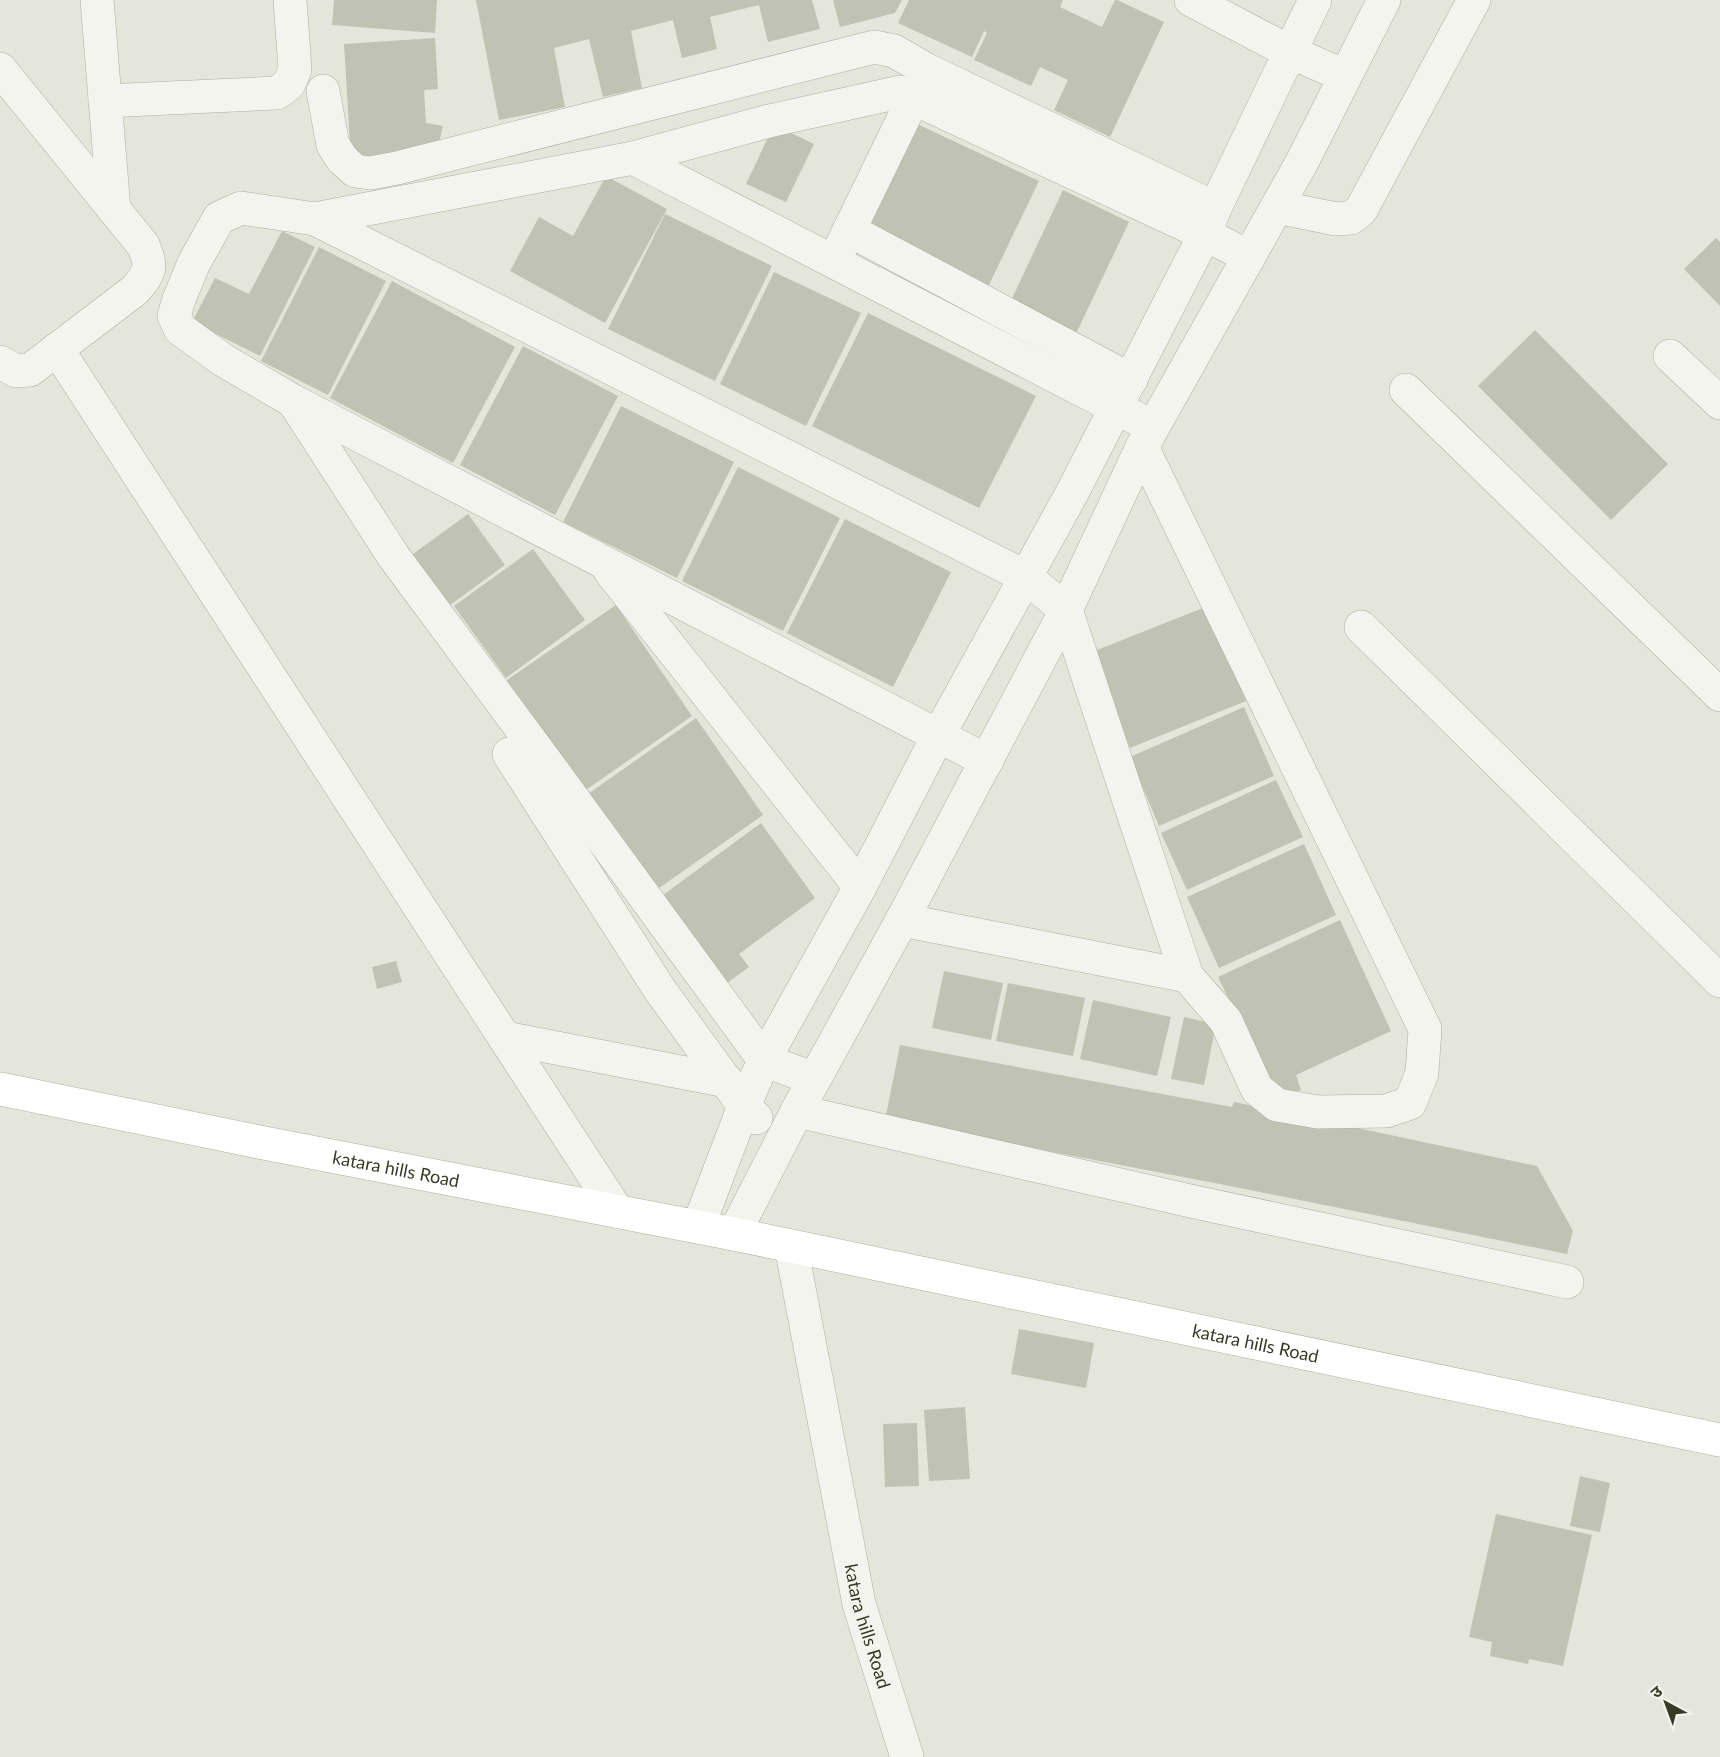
<svg xmlns="http://www.w3.org/2000/svg" width="1720" height="1757" font-family="Lato,'Noto Sans Devanagari',sans-serif">
<style>
.building{fill:#c0c2b3}
.lines{fill:none;stroke-linecap:round;stroke-linejoin:round}
.minor-casing{stroke:#adafa1;stroke-width:34}
.major-casing{stroke:#aeb19b;stroke-width:34}
.minor{stroke:#f3f4ee;stroke-width:33}
.major{stroke:#fff;stroke-width:33}
.labels{text-anchor:middle;dominant-baseline:central;stroke-width:6;stroke-linejoin:round;paint-order:stroke}
.street-label{font-size:18px;fill:#373b26;stroke:#f2f4eb}
</style>
<rect width="100%" height="100%" fill="#e4e6db"/>
<g class="building">
<polygon points="334,0 437,0 435,33 332,25"/>
<polygon points="476,0 812,0 820,29 768,42 759,5 710,17 717,49 682,58 673,20 631,31 642,88 603,97 589,39 554,48 565,107 499,120"/>
<polygon points="833,0 902,0 895,13 840,27"/>
<polygon points="909,0 1063,0 1060,7 1102,27 1115,0 1117,0 1164,22 1110,137 1054,110 1068,80 1040,67 1031,86 974,60 987,33 984,31 972,57 898,23"/>
<polygon points="435,38 438,89 424,90 426,123 443,126 439,143 421,145 421,154 351,159 344,44"/>
<polygon points="915,123 1039,181 987,289 863,231"/>
<polygon points="774,125 814,144 786,202 746,184"/>
<polygon points="606,176 667,209 605,323 510,271 539,217 573,236"/>
<polygon points="1063,190 1129,222 1073,340 1007,309"/>
<polygon points="665,214 772,266 715,381 608,329"/>
<polygon points="282,231 315,247 260,356 192,322 215,278 249,294"/>
<polygon points="1716,238 1720,242 1720,306 1684,269"/>
<polygon points="319,247 386,281 328,395 261,361"/>
<polygon points="774,272 861,313 806,426 720,384"/>
<polygon points="392,281 515,347 453,463 330,398"/>
<polygon points="868,313 1036,396 979,508 812,426"/>
<polygon points="1535,330 1668,464 1611,520 1478,386"/>
<polygon points="523,346 618,396 555,515 460,465"/>
<polygon points="621,406 734,462 677,578 563,522"/>
<polygon points="738,467 840,518 783,631 682,581"/>
<polygon points="468,514 505,565 450,605 413,554"/>
<polygon points="845,519 951,572 893,687 787,633"/>
<polygon points="533,549 585,620 506,678 454,606"/>
<polygon points="616,605 692,716 583,792 507,680"/>
<polygon points="1208,606 1246,701 1130,748 1092,652"/>
<polygon points="1244,707 1274,776 1159,826 1130,757"/>
<polygon points="696,718 763,815 652,893 585,796"/>
<polygon points="1276,780 1303,837 1187,890 1161,833"/>
<polygon points="761,823 815,898 739,954 749,967 723,986 659,898"/>
<polygon points="1304,844 1336,915 1219,968 1187,897"/>
<polygon points="1340,920 1391,1031 1296,1075 1301,1090 1278,1099 1218,977"/>
<polygon points="396,961 402,982 377,989 372,967"/>
<polygon points="944,971 1003,983 991,1040 932,1028"/>
<polygon points="1008,983 1085,998 1073,1056 996,1041"/>
<polygon points="1093,1000 1171,1017 1157,1076 1080,1059"/>
<polygon points="1184,1017 1216,1024 1204,1085 1171,1079"/>
<polygon points="900,1045 1232,1107 1234,1102 1537,1166 1573,1231 1567,1254 1225,1185 885,1120"/>
<polygon points="1019,1329 1094,1343 1086,1388 1011,1374"/>
<polygon points="965,1407 970,1479 929,1481 924,1410"/>
<polygon points="917,1423 919,1486 885,1487 883,1424"/>
<polygon points="1580,1476 1610,1483 1600,1532 1570,1526"/>
<polygon points="1496,1514 1592,1535 1563,1666 1529,1659 1528,1664 1490,1656 1492,1642 1469,1637"/>
</g>
<g class="lines">
<defs>
<g id="minor">
<polyline points="97,0 114,210"/>
<polyline points="1191,0 1290,52 1345,76"/>
<path d="M 0,69 L 143,245 C 153,268 150,272 135,290 L 30,370 L 16,371 L 0,362"/>
<polyline points="323,91 333,145 342,159 355,171 370,173 397,168 874,47 894,51 927,70 1215,208"/>
<polyline points="105,101 277,93 289,84 295,69 290,0"/>
<polyline points="633,158 1136,418"/>
<polyline points="1277,207 1336,219 1351,218 1361,210 1474,0"/>
<polyline points="315,219 1026,577 1066,610 1187,976 902,920"/>
<polyline points="849,230 1131,380"/>
<polyline points="840,249 914,97"/>
<polyline points="57,349 617,1211"/>
<polyline points="1670,356 1720,403"/>
<polyline points="1406,390 1720,695"/>
<polyline points="294,402 394,557 544,759 764,1060 814,1079"/>
<polyline points="1142,447 1425,1029 1422,1073 1410,1103 1386,1111 1318,1112 1277,1105 1257,1089 1226,1021 1187,976"/>
<polyline points="610,571 860,887"/>
<polyline points="1361,627 1720,981"/>
<polyline points="509,754 660,990 744,1106 756,1118"/>
<polyline points="987,761 293,401 223,360 180,329 174,316 179,299 194,263 219,218 241,208 315,219 633,158 769,121 900,92 1205,234 1249,257"/>
<polyline points="505,1038 727,1081"/>
<polyline points="797,1111 1186,1200 1567,1282"/>
<polyline points="698,1227 744,1106 764,1060 860,887 938,736 1072,493 1205,234 1215,208 1315,0"/>
<polyline points="734,1234 797,1111 902,920 1066,610 1142,447 1302,162 1384,0"/>
<path id="s1" d="M 791,1246 L 859,1604 L 907,1757"/>
</g>
<g id="major">
<path id="s2" d="M 0,1089 L 264,1143 L 734,1234 L 1720,1440"/>
</g>
</defs>
<use href="#minor" class="minor-casing"/>
<use href="#major" class="major-casing"/>
<use href="#minor" class="minor"/>
<use href="#major" class="major"/>
</g>
<g class="labels">
<g class="street-label">
<text stroke="none"><textPath href="#s2" startOffset="404">katara hills Road</textPath></text>
<text stroke="none"><textPath href="#s2" startOffset="1281">katara hills Road</textPath></text>
<text stroke="none"><textPath href="#s1" startOffset="388">katara hills Road</textPath></text>
</g>
</g>
<g transform="translate(1666 1703) rotate(319)" stroke="#f2f4eb" stroke-width="4.5" paint-order="stroke">
<path d="M0-4.5L10 22L0 15L-10 22Z" fill="#373b26"/>
<text y="-9" font-size="16" font-weight="bold" text-anchor="middle" fill="#373b26">उ</text>
</g>
</svg>
